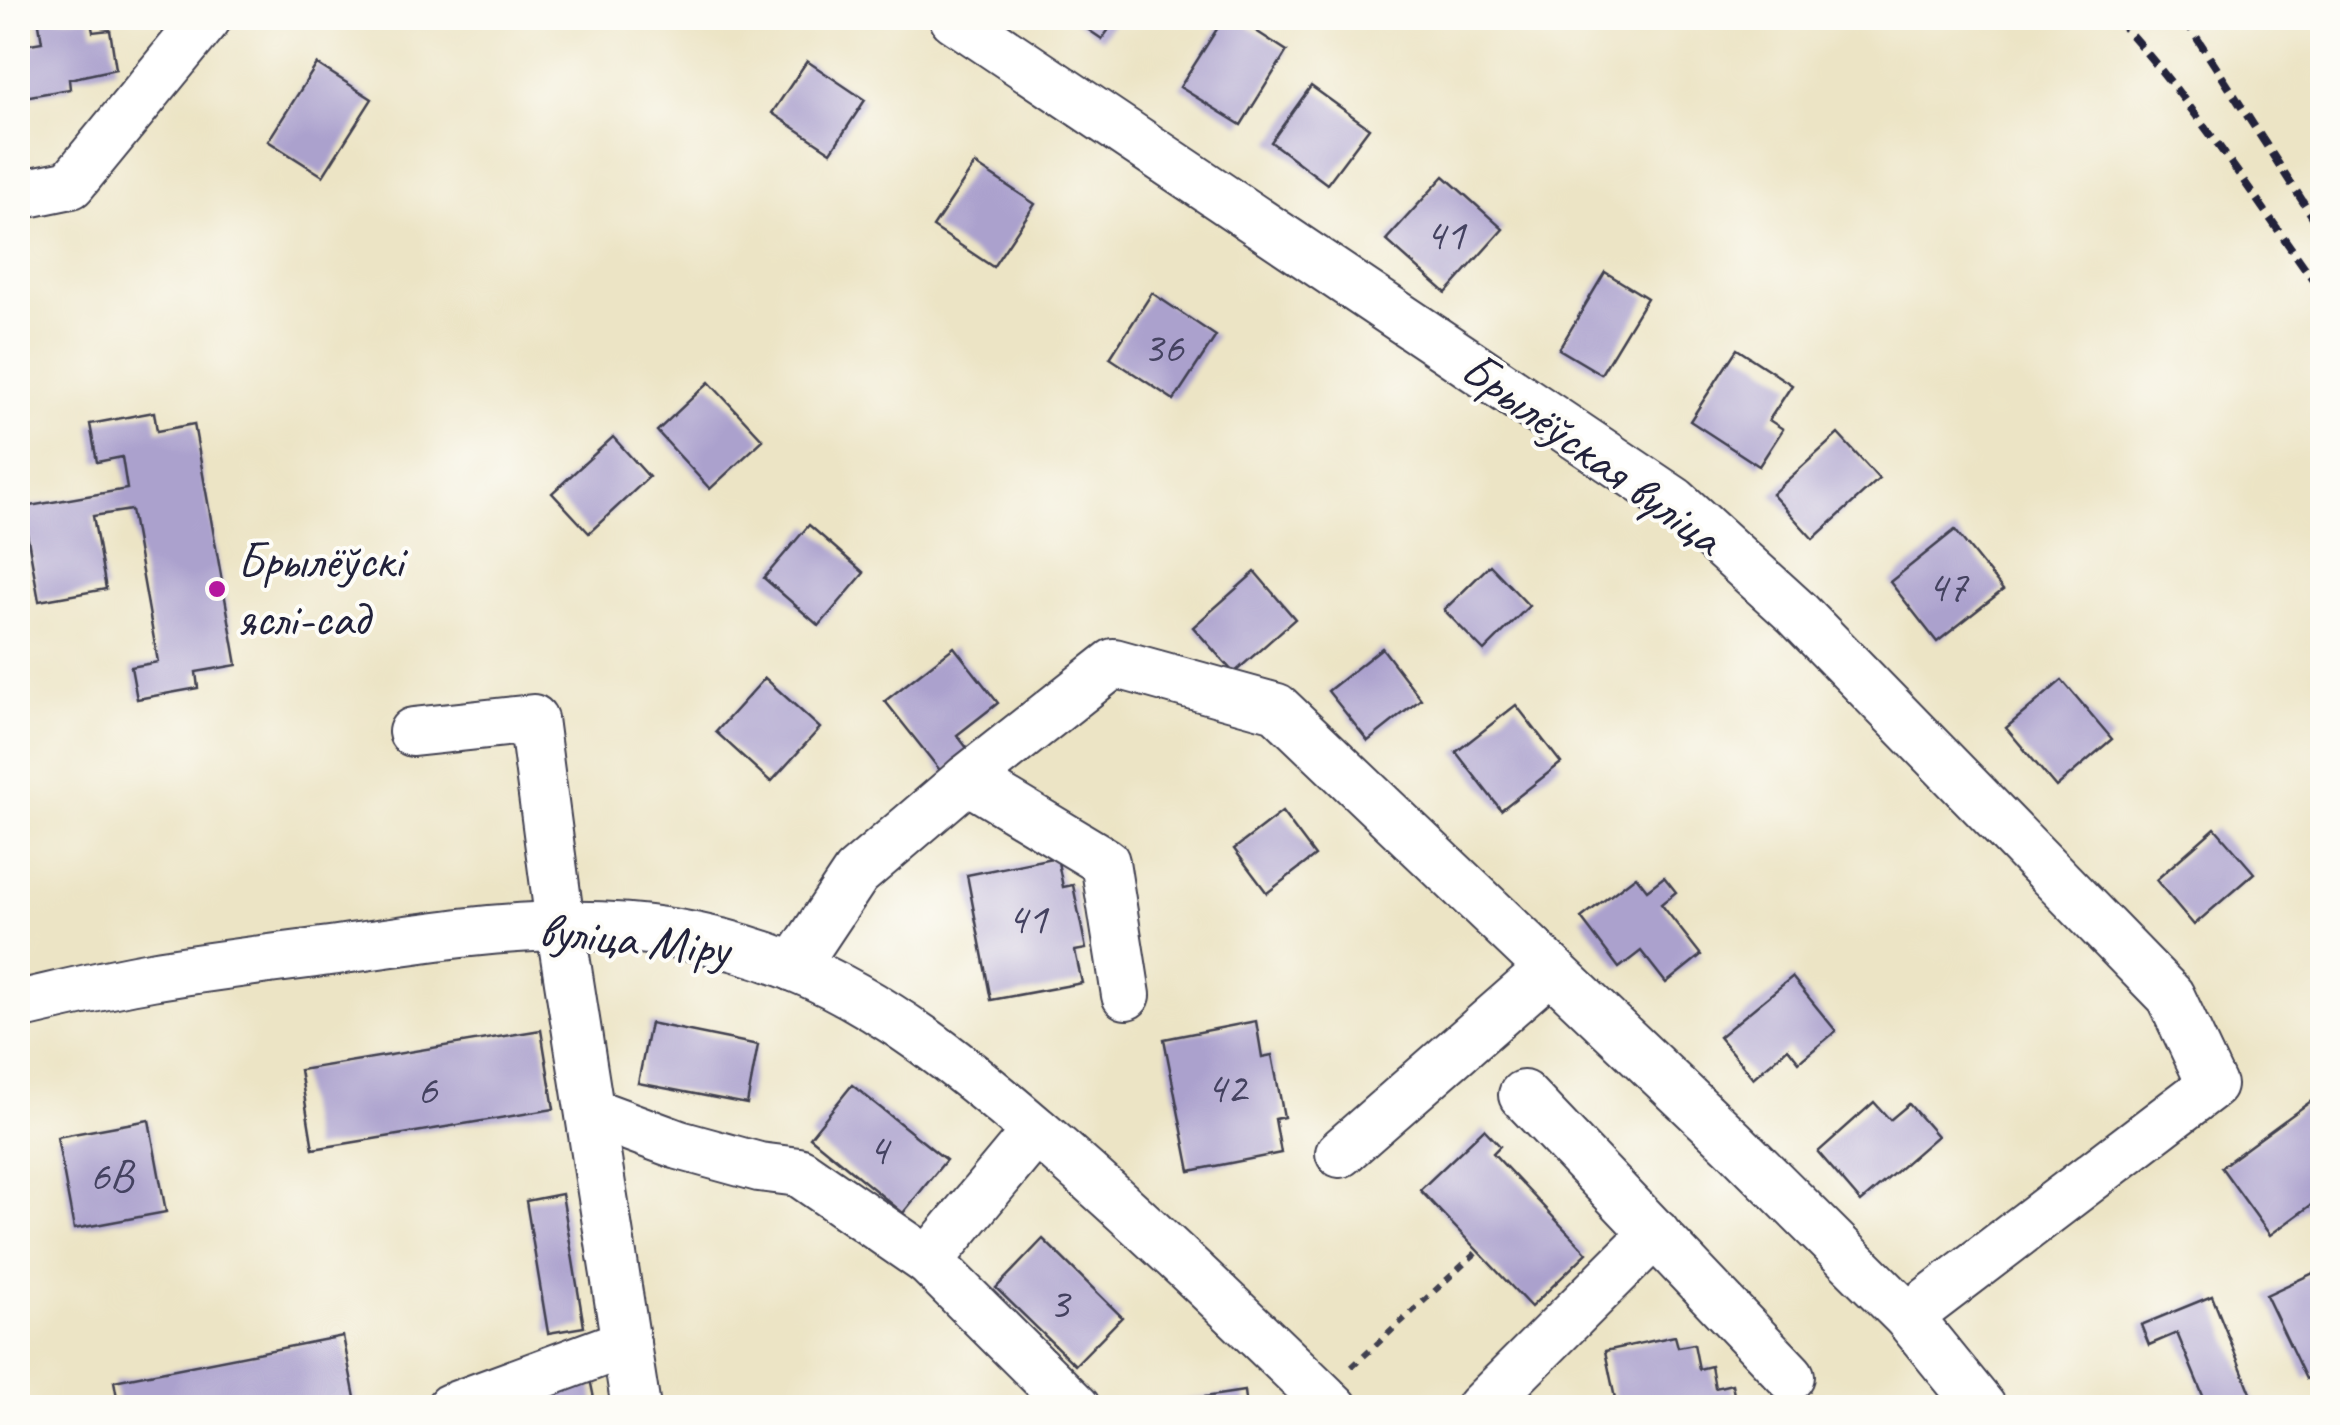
<svg xmlns="http://www.w3.org/2000/svg" width="2340" height="1425" font-family="Caveat,sans-serif">
<style>
.building{fill:#aba1cd}
.lines{fill:none;stroke-linecap:round;stroke-linejoin:round}
.minor-casing{stroke:#403f50;stroke-width:52}
.path{stroke:#403f50;stroke-width:6;stroke-dasharray:8 8;stroke-linecap:butt}
.minor{stroke:#fff;stroke-width:48}
.rail{stroke:#22223b;stroke-width:8;stroke-dasharray:15 8;stroke-linecap:butt}
.poi-dot{fill:#b5179e;stroke:#fdfcf7;stroke-width:4}
.labels{text-anchor:middle;dominant-baseline:central;stroke-width:8;stroke-linejoin:round;paint-order:stroke}
.number-label{font-size:45px;fill:#444260}
.street-label{font-size:50px;fill:#22223b;stroke:#fdfcf7}
.poi-label{font-size:50px;fill:#22223b;stroke:#fdfcf7;text-anchor:start}
</style>
<rect width="100%" height="100%" fill="#fdfcf7"/>
<filter id="ink" filterUnits="userSpaceOnUse"><feTurbulence type="fractalNoise" baseFrequency=".01" numOctaves="2"/><feDisplacementMap in="SourceGraphic" scale="20" xChannelSelector="R" yChannelSelector="G"/><feConvolveMatrix kernelMatrix="1 2 1 2 8 2 1 2 1" color-interpolation-filters="sRGB"/></filter>
<filter id="wash" filterUnits="userSpaceOnUse"><feTurbulence type="fractalNoise" baseFrequency=".0048" numOctaves="4" result="noise"/><feDisplacementMap in="SourceGraphic" scale="40" xChannelSelector="R" yChannelSelector="G"/><feGaussianBlur stdDeviation="2.25" result="paint"/><feColorMatrix in="noise" values="0 0 0 0 0 0 0 0 0 0 0 0 0 0 0 0 0 1.4 0 .05"/><feComposite in="paint" operator="in"/></filter>
<g filter="url(#wash)">
<rect width="100%" height="100%" fill="#ece4c5"/>
<g id="blocks">
<g class="building">
<polygon points="38,18 90,18 93,32 110,30 116,69 69,79 70,89 18,98 18,46 42,42"/>
<polygon points="1071,18 1117,18 1102,39"/>
<polygon points="1224,18 1236,18 1287,51 1241,125 1180,87"/>
<polygon points="807,61 865,100 831,152 772,113"/>
<polygon points="317,64 372,99 323,176 268,141"/>
<polygon points="1311,86 1369,128 1327,184 1271,142"/>
<polygon points="975,164 1035,204 993,267 933,227"/>
<polygon points="1444,176 1503,229 1446,293 1386,240"/>
<polygon points="1605,272 1647,298 1601,374 1559,349"/>
<polygon points="1152,293 1216,336 1174,400 1110,358"/>
<polygon points="1737,349 1792,385 1769,420 1783,429 1759,466 1690,421"/>
<polygon points="709,382 763,440 710,489 657,431"/>
<polygon points="154,412 157,431 194,424 237,665 196,672 198,688 137,699 131,667 158,662 131,510 93,516 106,589 39,601 26,528 18,529 18,508 127,489 122,457 97,462 90,424"/>
<polygon points="1838,434 1879,479 1813,539 1772,494"/>
<polygon points="613,437 649,477 589,533 552,493"/>
<polygon points="809,525 864,573 819,626 764,578"/>
<polygon points="1955,530 2003,590 1937,642 1890,582"/>
<polygon points="1490,565 1529,606 1484,651 1444,610"/>
<polygon points="1255,572 1295,619 1234,673 1193,627"/>
<polygon points="954,647 998,703 957,735 970,752 943,774 885,701"/>
<polygon points="1382,648 1421,699 1368,741 1328,691"/>
<polygon points="765,678 820,728 771,782 716,732"/>
<polygon points="2062,680 2112,739 2056,787 2006,728"/>
<polygon points="1516,705 1561,763 1501,810 1456,752"/>
<polygon points="1282,812 1315,856 1267,893 1234,849"/>
<polygon points="2215,828 2254,873 2194,925 2156,880"/>
<polygon points="1057,857 1063,887 1073,885 1086,949 1075,951 1082,983 991,1000 967,875"/>
<polygon points="1636,876 1647,890 1664,877 1676,892 1661,904 1701,955 1666,983 1641,951 1619,968 1581,918"/>
<polygon points="1792,977 1836,1031 1799,1062 1788,1048 1753,1078 1719,1037"/>
<polygon points="1256,1021 1262,1057 1272,1055 1284,1117 1275,1119 1281,1153 1190,1171 1164,1039"/>
<polygon points="650,1023 758,1045 747,1104 638,1083"/>
<polygon points="541,1030 554,1109 313,1149 300,1070"/>
<polygon points="852,1085 946,1160 903,1213 810,1137"/>
<polygon points="2318,1096 2322,1102 2322,1197 2270,1235 2221,1167"/>
<polygon points="1874,1102 1890,1120 1909,1104 1937,1136 1861,1202 1818,1152"/>
<polygon points="149,1120 166,1212 74,1229 57,1137"/>
<polygon points="1484,1129 1500,1146 1493,1153 1587,1253 1531,1307 1420,1190"/>
<polygon points="562,1194 584,1327 548,1333 526,1201"/>
<polygon points="1043,1239 1122,1317 1075,1365 996,1288"/>
<polygon points="2322,1269 2322,1371 2306,1379 2266,1295"/>
<polygon points="2212,1296 2257,1408 2208,1408 2177,1333 2149,1345 2141,1325"/>
<polygon points="343,1336 357,1408 119,1408 114,1381"/>
<polygon points="1675,1336 1678,1347 1694,1344 1699,1369 1711,1366 1715,1388 1732,1384 1735,1400 1718,1403 1719,1408 1617,1408 1605,1351"/>
<polygon points="590,1379 596,1408 556,1408 552,1386"/>
<polygon points="1244,1391 1246,1408 1152,1408 1152,1405"/>
</g>
</g>
</g>
<g filter="url(#ink)">
<use href="#blocks" fill-opacity="0" stroke="#403f50" stroke-width="2.5"/>
<g class="lines">
<defs>
<g id="minor">
<polyline points="954,18 1674,501 1798,614 2170,996 2212,1085 1908,1317"/>
<polyline points="18,195 71,184 207,18"/>
<polyline points="413,732 533,719 560,924 636,1408"/>
<polyline points="967,779 1105,862 1126,995"/>
<polyline points="794,967 856,874 967,779 1114,663 1277,708 1732,1142 1908,1317 1982,1408"/>
<path d="M 18,1005 C 62,995 106,984 151,976 C 210,966 270,959 330,951 C 492,928 633,902 792,966 C 884,1003 966,1070 1041,1135 C 1142,1222 1238,1315 1334,1408"/>
<polyline points="1523,1095 1790,1376"/>
<polyline points="590,1112 679,1145 759,1167 799,1172 928,1261"/>
<polyline points="1036,1131 928,1261 1076,1408"/>
<polyline points="1340,1153 1550,969"/>
<polyline points="450,1408 626,1343"/>
<polyline points="1480,1408 1655,1233"/>
</g>
</defs>
<use href="#minor" class="minor-casing"/>
<polyline class="path" points="1352,1367 1478,1251"/>
<use href="#minor" class="minor"/>
<g class="rail">
<path d="M 2116,18 C 2193,102 2256,200 2322,292"/>
<polyline points="2184,18 2322,231"/>
</g>
</g>
</g>
<circle class="poi-dot" cx="217" cy="589" r="10"/>
<g class="labels">
<g class="number-label">
<text x="1445" y="234">41</text>
<text x="1163" y="347">36</text>
<text x="1947" y="586">47</text>
<text x="1027" y="918">41</text>
<text x="1226" y="1087">42</text>
<text x="427" y="1089">6</text>
<text x="878" y="1149">4</text>
<text x="111" y="1175">6В</text>
<text x="1059" y="1303">3</text>
</g>
<g class="street-label">
<text transform="translate(1592 453) rotate(36)">Брылёўская вуліца</text>
<text transform="translate(634 939) rotate(6)">вуліца Міру</text>
</g>
<g class="poi-label">
<text x="237" y="560">Брылёўскі<tspan x="237" dy="58">яслі-сад</tspan></text>
</g>
</g>
<rect width="2340" height="1425" fill="none" stroke="#fdfcf7" stroke-width="60"/>
</svg>
